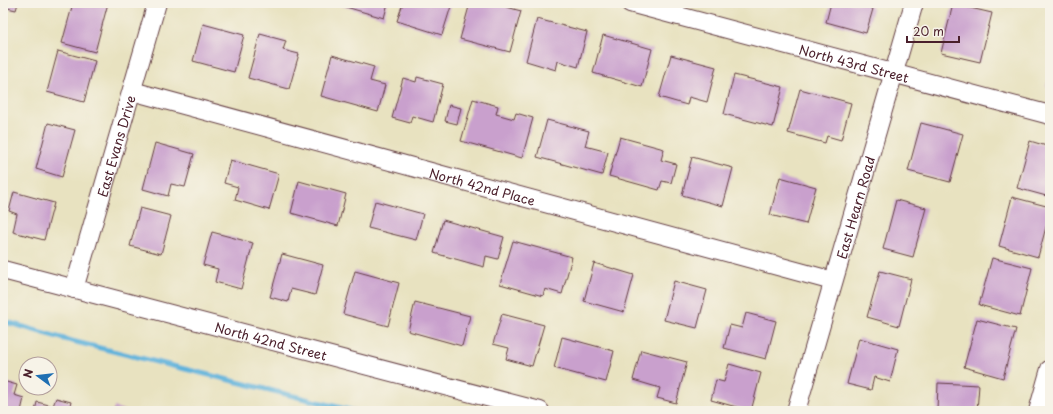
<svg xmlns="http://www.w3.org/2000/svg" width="1053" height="414" font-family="'Playpen Sans',sans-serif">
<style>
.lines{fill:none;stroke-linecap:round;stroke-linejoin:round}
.stream{stroke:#60b3db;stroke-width:5}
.building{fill:#c9a0cd}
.minor-casing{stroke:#623c41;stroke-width:20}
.minor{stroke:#fff;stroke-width:18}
.labels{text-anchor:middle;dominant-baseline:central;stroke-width:3.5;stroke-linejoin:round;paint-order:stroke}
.street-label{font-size:13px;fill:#4a1f2b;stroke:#f7f3e8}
</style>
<rect width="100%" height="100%" fill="#f7f3e8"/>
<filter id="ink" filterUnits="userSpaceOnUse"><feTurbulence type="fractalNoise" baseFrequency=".025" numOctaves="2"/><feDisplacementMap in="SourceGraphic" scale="8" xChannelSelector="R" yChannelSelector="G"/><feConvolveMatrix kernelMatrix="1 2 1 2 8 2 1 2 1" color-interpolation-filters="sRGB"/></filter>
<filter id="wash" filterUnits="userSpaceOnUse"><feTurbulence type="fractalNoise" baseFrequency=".012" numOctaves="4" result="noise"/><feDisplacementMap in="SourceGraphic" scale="16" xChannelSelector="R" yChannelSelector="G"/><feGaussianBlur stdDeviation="0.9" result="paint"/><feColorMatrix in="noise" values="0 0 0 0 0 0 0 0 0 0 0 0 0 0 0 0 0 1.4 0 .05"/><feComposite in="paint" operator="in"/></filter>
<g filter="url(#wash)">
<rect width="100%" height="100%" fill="#e8e2c0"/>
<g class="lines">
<polyline class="stream" points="3,321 68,340 354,411"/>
</g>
<g id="blocks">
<g class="building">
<polygon points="3,3 18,3 16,10 3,7"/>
<polygon points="73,3 108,3 95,52 62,43"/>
<polygon points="332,3 388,3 384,18"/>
<polygon points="403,3 452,3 442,35 397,21"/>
<polygon points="470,3 492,3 521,11 510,52 460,39"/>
<polygon points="831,3 872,3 871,8 873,9 866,33 826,22"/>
<polygon points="953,4 992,13 980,62 941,53"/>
<polygon points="537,19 587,32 578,67 558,61 556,70 526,61"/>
<polygon points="203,24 244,35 234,72 193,61"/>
<polygon points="260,34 286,41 283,50 299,54 289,89 248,78"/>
<polygon points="603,35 652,49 642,87 593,73"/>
<polygon points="58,51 95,61 84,102 47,92"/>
<polygon points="332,55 374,67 370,81 385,85 378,112 321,96"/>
<polygon points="671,55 716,67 707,102 689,97 687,105 659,97"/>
<polygon points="734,75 783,87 773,127 724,114"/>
<polygon points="1050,75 1050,87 1046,86"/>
<polygon points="417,77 443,84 433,122 412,116 410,123 392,118 403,78 416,82"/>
<polygon points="800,89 851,103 841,140 827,136 825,143 788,133"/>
<polygon points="473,99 498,106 496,114 514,119 516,113 533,118 522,158 461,141"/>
<polygon points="449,105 461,108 457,124 445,121"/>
<polygon points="547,120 589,131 585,146 608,152 602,175 537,157"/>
<polygon points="48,123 75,130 62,177 36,169"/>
<polygon points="921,123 963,134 950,182 908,171"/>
<polygon points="620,137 664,149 661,160 676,164 671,183 662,181 659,190 609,176"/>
<polygon points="1030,141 1050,147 1050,197 1017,188"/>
<polygon points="155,143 194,154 185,187 171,184 168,196 143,189"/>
<polygon points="692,157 733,168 723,206 682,195"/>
<polygon points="230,160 279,174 269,210 235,200 238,187 224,183"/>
<polygon points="780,177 816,187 806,224 770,215"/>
<polygon points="299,181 346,194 338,226 291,213"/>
<polygon points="14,192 54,203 44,240 13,232 17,214 9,211"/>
<polygon points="1012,197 1050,207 1050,212 1038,257 999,246"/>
<polygon points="896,200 926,208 913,257 883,249"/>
<polygon points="375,201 423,214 416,240 368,228"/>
<polygon points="140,208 171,216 161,254 130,246"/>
<polygon points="443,220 504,237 498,259 486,256 484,267 434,253"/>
<polygon points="212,232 253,243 241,289 215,282 218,269 203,265"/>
<polygon points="513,241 572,257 562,294 545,289 543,296 500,284"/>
<polygon points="282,254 323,265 315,295 291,289 288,302 270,297"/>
<polygon points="992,258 1032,268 1020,316 979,305"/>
<polygon points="594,263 634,275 624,312 584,301"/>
<polygon points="355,271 399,283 388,326 343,314"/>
<polygon points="880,271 911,279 899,326 867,317"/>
<polygon points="674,281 707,290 697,328 664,320"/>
<polygon points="415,302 470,316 462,346 408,331"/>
<polygon points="746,313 776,321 766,359 724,348 730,325 742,328"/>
<polygon points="502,314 544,325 532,366 506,359 509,348 493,344"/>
<polygon points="977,319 1016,329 1003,378 964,367"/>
<polygon points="562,337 614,351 606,382 554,368"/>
<polygon points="859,338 898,349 890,382 874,377 871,390 847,384"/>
<polygon points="641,350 687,362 676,403 657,398 660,388 633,380"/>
<polygon points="729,364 761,373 751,411 711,400 716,380 724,382"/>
<polygon points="3,381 17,385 14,395 24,398 21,411 3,411"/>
<polygon points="938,383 979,385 977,411 937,411"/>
<polygon points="56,398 71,402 69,409 73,411 35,411 37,402 53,406"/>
<polygon points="114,407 128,411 113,411"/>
</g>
</g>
</g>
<g filter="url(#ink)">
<use href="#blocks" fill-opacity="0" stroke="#623c41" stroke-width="1"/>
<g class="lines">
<defs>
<g id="minor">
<path id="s1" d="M 630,3 L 1050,115"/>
<path id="s2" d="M 132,91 L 833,281"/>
<path id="s3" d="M 3,270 L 540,411"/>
<path id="s4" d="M 74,289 L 157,3"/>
<path id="s5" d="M 796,411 L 914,3"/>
<polyline points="1038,411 1050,369"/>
</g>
</defs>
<use href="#minor" class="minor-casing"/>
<use href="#minor" class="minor"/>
</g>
</g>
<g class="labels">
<g class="street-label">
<text stroke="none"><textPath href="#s1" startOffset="232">North 43rd Street</textPath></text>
<text stroke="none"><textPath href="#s4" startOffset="149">East Evans Drive</textPath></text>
<text stroke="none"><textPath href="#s2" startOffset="363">North 42nd Place</textPath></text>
<text stroke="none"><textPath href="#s5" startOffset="212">East Hearn Road</textPath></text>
<text stroke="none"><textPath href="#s3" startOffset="277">North 42nd Street</textPath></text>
</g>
</g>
<rect width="1053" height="414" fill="none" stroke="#f7f3e8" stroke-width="16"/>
<g transform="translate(38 376) rotate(285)"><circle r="19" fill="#f7f3e8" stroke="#b29e9c"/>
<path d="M0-3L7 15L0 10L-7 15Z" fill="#1f6fb2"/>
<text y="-6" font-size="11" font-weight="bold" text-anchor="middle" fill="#4a1f2b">N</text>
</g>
<path d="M907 36v6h52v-6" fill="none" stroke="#4a1f2b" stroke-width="2"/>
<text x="913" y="36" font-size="12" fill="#4a1f2b" stroke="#f7f3e8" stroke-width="3" paint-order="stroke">20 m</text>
</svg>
